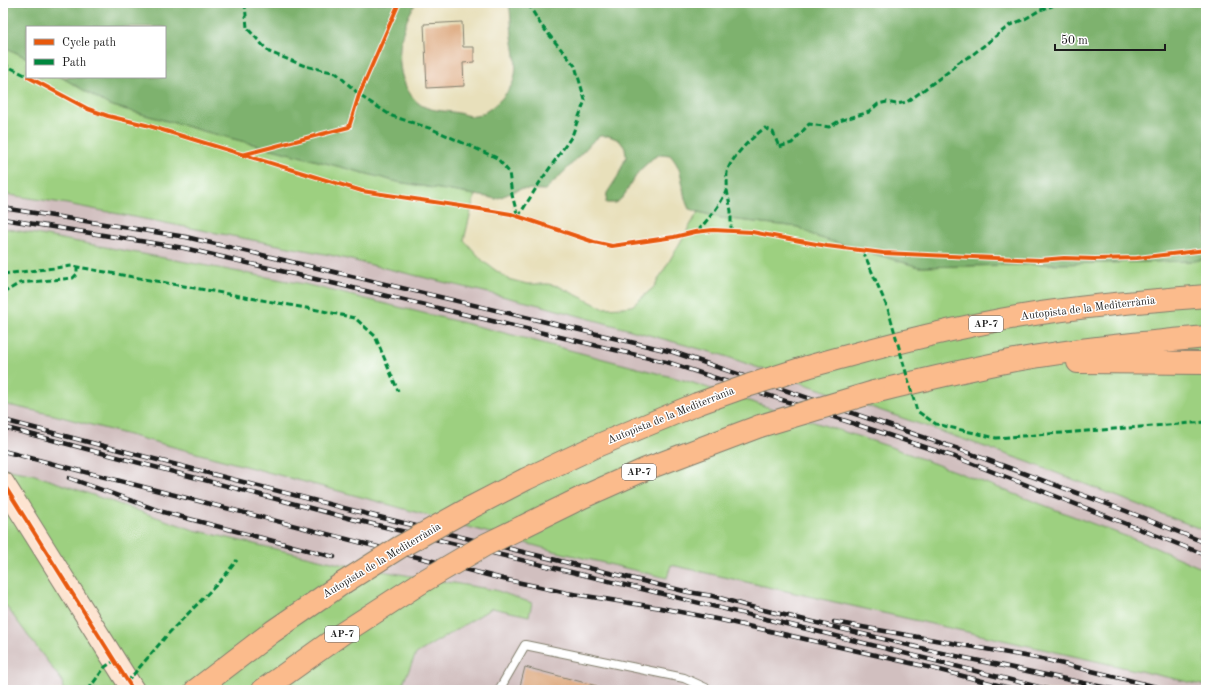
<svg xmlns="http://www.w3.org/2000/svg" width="1209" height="693" font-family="'Old Standard TT',serif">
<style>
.industrial{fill:#d1bfbf}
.green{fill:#9dd080;stroke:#5c764e}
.forest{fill:#7eb26e;stroke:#4d6745}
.building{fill:#e0b089}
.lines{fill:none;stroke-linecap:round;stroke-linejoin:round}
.lane-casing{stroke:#827e6c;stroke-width:10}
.secondary-casing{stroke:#827e6c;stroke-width:24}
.highway-casing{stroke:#827e6c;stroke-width:24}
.lane{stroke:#fff;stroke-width:8}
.secondary{stroke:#fde4d1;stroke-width:22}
.highway{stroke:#fbbb8c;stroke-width:22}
.rail-casing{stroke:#1c1c1c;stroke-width:4.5}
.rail{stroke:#fff;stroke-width:3;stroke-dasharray:9;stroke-linecap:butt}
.highway-bridge-casing{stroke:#827e6c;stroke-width:24;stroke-linecap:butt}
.highway-bridge{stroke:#fbbb8c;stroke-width:22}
.quiet{stroke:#00873e;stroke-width:3;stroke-dasharray:6 3;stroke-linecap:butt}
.cycleway-casing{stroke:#fff;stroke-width:6}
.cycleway{stroke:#e8590c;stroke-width:4}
.labels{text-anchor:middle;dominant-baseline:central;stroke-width:3;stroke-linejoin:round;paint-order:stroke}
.shield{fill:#fff;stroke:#606060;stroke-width:1}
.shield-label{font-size:10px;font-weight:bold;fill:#1c1c1c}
.street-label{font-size:11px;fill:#1c1c1c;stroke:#fff}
</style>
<rect width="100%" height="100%" fill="#fff"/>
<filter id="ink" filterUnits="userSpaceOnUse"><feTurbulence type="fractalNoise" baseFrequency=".025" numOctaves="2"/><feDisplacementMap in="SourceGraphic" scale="8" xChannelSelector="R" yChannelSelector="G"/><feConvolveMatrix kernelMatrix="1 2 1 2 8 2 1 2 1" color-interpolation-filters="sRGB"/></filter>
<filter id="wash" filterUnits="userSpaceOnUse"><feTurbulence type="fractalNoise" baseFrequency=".012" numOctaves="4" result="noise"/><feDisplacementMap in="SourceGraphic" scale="16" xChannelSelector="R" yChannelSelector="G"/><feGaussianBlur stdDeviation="0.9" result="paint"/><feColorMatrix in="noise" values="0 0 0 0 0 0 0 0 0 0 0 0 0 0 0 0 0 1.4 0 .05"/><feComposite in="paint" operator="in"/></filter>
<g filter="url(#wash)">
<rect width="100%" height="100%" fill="#e8e0bb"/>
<g class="industrial">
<polygon points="3,194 62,203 330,255 539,305 722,355 1028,462 1206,531 1206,570 1149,545 888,446 687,381 501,332 304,284 3,228"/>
<polygon points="3,404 54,415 376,501 554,551 667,578 670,564 1206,686 1206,690 400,690 416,654 492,608 529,616 340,564 194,530 32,474 3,469"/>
<polygon points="3,602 50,665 62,681 63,690 3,690"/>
</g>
<g class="green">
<polygon points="3,46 27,58 27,77 61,77 109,105 207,132 398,182 475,195 464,240 484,262 508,279 527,284 548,284 558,286 603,308 623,307 632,306 654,287 698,212 721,218 798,227 817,237 919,267 1194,261 1206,259 1206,531 1028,462 722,355 539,305 330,255 62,203 3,194"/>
<polygon points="3,228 304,284 501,332 687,381 888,446 1149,545 1206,570 1206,686 671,565 667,578 554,551 376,501 54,415 3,404"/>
<polygon points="3,469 32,474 194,530 340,564 495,590 532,603 529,616 492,608 416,654 400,690 63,690 62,681 50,665 3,602"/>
</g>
<path class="forest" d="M 3,3 L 416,3 C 397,31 391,77 417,102 C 428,112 445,110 458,113 C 463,114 470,117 476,116 C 489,113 511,92 514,79 C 518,65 514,50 512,36 C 511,25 511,14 509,3 L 1206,3 L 1206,259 L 1194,261 L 919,267 L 817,237 L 798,227 L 721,218 L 689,209 C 679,189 687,174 670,155 L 661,154 L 653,158 L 639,171 L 623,197 L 616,203 L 606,203 L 607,193 L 618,176 L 626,157 L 625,148 L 619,140 L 609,136 L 600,136 L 593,141 L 566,170 L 545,190 L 520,189 L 496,199 L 487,197 L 398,182 L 207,132 L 109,105 L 61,77 L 165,77 L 165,27 L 27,27 L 27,58 L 3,46 Z"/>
<g id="blocks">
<g class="building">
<polygon points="462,22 463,47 474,47 474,62 463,63 464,86 427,88 424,24"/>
<polygon points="525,667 597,686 597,690 519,690"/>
</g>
</g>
</g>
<g filter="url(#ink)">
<use href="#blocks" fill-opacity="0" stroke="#827e6c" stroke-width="1"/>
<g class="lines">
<defs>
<polyline id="lane" points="499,690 525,645 684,678 710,690"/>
<polyline id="secondary" points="3,483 133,690"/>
<g id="highway">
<polyline points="1078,362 1206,363"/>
<path d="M 807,367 C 878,347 950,328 1022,316 C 1083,306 1145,301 1206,296"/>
<path d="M 874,392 C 919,381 965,370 1010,361 C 1075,349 1140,343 1206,337"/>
<polyline points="470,508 526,479 594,447 697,404"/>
<polyline points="522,527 583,497 646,469 760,426"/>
<polyline points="196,690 272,632 343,583"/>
<polyline points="263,690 343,633 422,582"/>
</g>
</defs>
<use href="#lane" class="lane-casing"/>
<use href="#secondary" class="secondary-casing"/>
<use href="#highway" class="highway-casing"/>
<use href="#lane" class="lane"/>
<use href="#secondary" class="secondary"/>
<use href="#highway" class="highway"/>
<defs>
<g id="rail">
<polyline points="3,208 186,237 673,352 958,449 1126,511 1206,543"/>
<polyline points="3,219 184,248 670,363 955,457 1206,555"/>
<polyline points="3,420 375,516 688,592 713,596 747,606 937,652 1117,690"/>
<polyline points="3,427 352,519 828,634 1051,690"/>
<polyline points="3,451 503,579 567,593 661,608 721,620 928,667 1017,690"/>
<polyline points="69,478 163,512 334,557"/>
<polyline points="834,622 1047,660 1169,690"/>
</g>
</defs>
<use href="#rail" class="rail-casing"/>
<use href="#rail" class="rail"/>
<defs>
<g id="highway-bridge">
<polyline points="697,404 750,385 807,367"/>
<polyline points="760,426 874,392"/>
<polyline points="422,582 485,545 522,527"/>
<polyline points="343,583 400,547 470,508"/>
</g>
</defs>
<use href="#highway-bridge" class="highway-bridge-casing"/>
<use href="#highway-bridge" class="highway-bridge"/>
<g class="quiet">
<polyline points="245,3 247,28 269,52 305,66 336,73 362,97 392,116 432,129 497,158 509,172 512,195 518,217"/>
<polyline points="3,64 27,76"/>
<polyline points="727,190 731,211 731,231"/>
<polyline points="518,217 540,182 572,136 585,100 575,66 541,25 530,7 524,3"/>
<path d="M 698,231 C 707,220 721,205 726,191 C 729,184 725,176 728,169 C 733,156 753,136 765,128 L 773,132 L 779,147 L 792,143 L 809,124 L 829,127 L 839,121 L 869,112 L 878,104 L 887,102 L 896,104 L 907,102 L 948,72 L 959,62 L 972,55 L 1010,25 L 1025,19 L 1040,10 L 1052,6 L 1054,3"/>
<polyline points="863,251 888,309 917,411 936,424 996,438 1206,422"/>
<polyline points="3,274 72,266 323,311 355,318 375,336 398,391"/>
<polyline points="3,293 20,283 73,278 77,274 77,267"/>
<polyline points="127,682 168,634 223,578 237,560"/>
<polyline points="88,690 105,667 114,661"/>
</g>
<defs>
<g id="cycleway">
<polyline points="28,77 88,109 108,116 146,125 362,191 493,211 511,214 594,242 612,246 674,237 695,232 713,230 752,232 827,246 883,253 1040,260 1064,258 1095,259 1137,258 1206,250"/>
<polyline points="242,155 349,127 359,95 399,3"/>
<polyline points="3,483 133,690"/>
</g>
</defs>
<use href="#cycleway" class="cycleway-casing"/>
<use href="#cycleway" class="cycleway"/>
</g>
</g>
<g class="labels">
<g class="shield">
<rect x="969" y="316" width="34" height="16" rx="3"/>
<rect x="622" y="464" width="34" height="16" rx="3"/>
<rect x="325" y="626" width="34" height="16" rx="3"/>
</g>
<g class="shield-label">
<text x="986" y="324">AP-7</text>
<text x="639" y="472">AP-7</text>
<text x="342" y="634">AP-7</text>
</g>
<g class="street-label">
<text transform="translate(1088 309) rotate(-7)">Autopista de la Mediterrània</text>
<text transform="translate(671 416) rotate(-22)">Autopista de la Mediterrània</text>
<text transform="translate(382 561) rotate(-31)">Autopista de la Mediterrània</text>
</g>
</g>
<rect width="1209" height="693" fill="none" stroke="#fff" stroke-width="16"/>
<rect x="26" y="26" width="140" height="52" fill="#ffffff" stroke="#a4a4a4"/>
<rect x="34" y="39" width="20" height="6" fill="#e8590c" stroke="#a4a4a4"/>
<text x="62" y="46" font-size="12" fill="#1c1c1c">Cycle path</text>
<rect x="34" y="59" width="20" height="6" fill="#00873e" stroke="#a4a4a4"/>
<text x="62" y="66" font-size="12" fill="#1c1c1c">Path</text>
<path d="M1055 44v6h110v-6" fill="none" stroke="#1c1c1c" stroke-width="2"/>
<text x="1061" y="44" font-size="12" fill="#1c1c1c" stroke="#ffffff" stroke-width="3" paint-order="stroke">50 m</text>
</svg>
